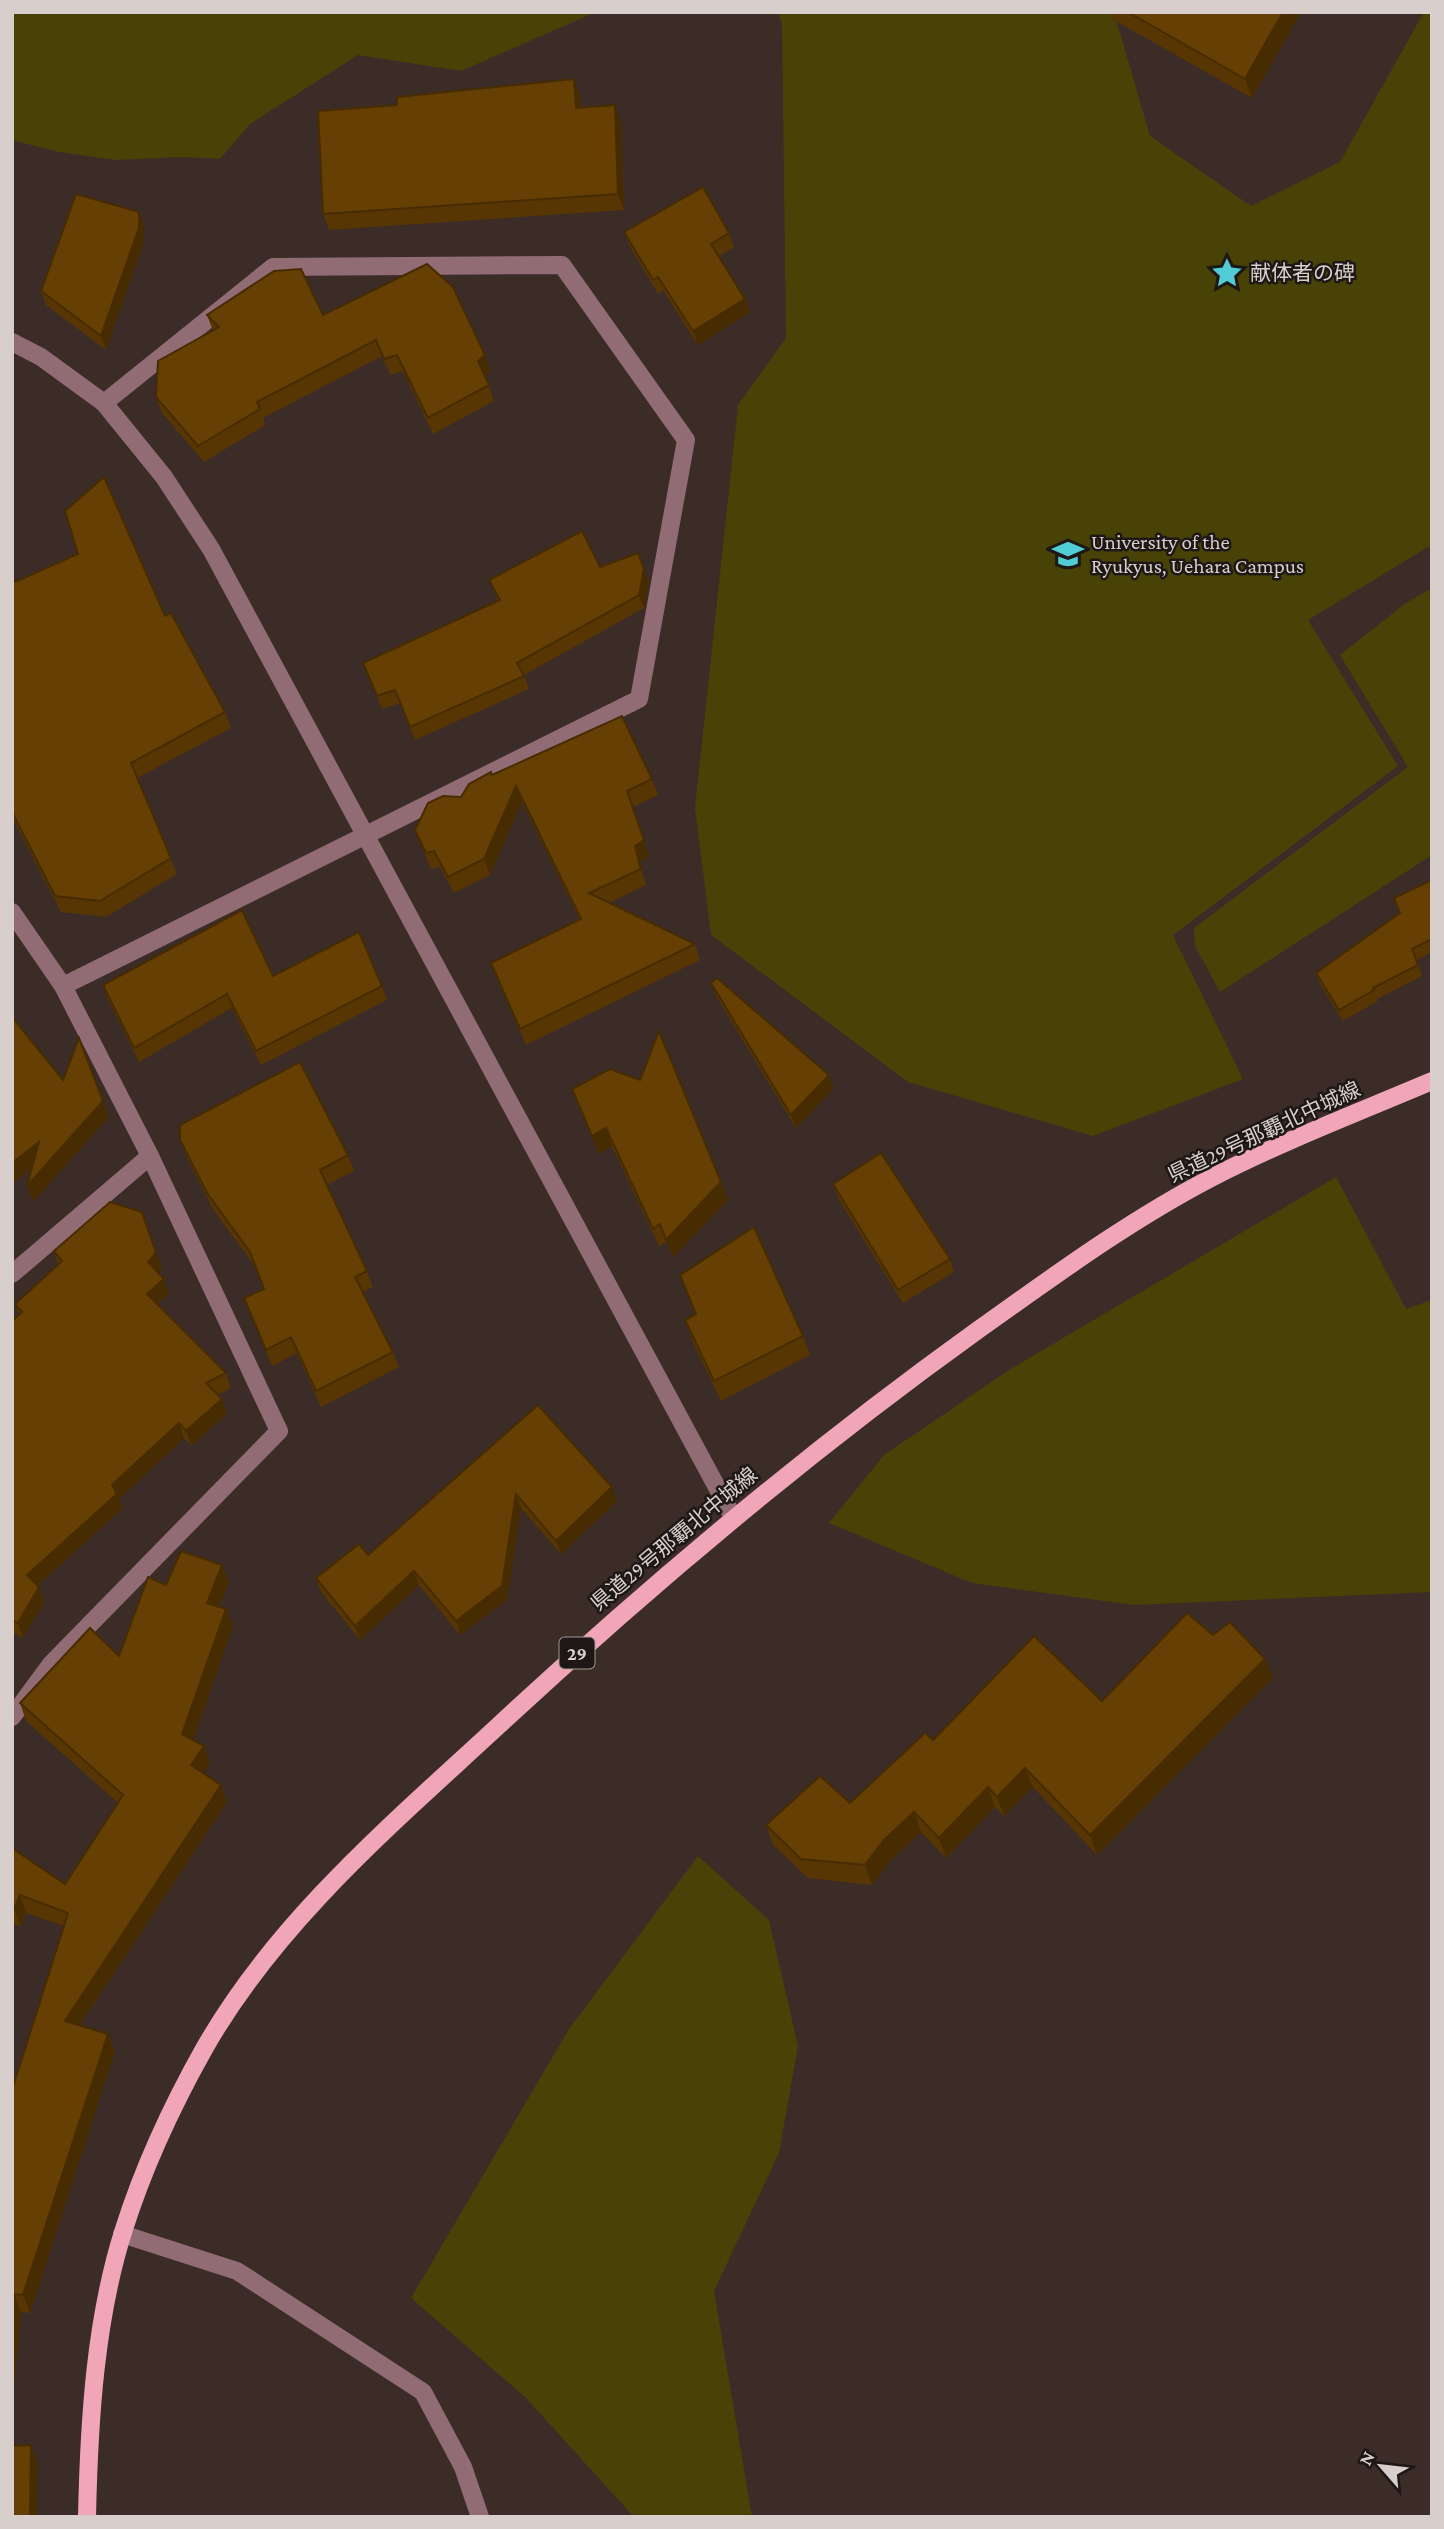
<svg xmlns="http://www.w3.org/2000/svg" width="1444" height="2529" font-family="'Crimson Pro','Noto Sans JP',serif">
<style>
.green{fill:#494207}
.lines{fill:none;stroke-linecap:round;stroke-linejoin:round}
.minor{stroke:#916c74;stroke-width:18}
.major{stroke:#f1a6b7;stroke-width:18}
.wall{fill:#573603}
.shaded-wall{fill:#472c02}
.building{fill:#653f03;stroke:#472c02;stroke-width:2}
.labels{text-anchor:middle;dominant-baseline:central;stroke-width:5;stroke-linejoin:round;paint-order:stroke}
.shield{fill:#1d1715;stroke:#a09895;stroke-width:2}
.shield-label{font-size:19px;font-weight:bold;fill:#d8cfcc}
.poi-label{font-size:21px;fill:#d8cfcc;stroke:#1d1715;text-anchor:start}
.street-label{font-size:21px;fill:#d8cfcc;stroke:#1d1715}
</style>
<rect width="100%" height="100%" fill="#3b2c28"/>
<g class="green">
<polygon points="12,12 596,12 461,71 358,55 250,124 220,159 182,157 116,160 58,152 12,140"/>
<polygon points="778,12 1114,12 1150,136 1251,206 1340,162 1424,12 1432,12 1432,549 1428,547 1308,620 1398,766 1173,935 1243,1079 1093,1136 908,1082 711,935 695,808 738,405 786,338 782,24"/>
<polygon points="1432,588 1432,855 1220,992 1195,946 1194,928 1408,767 1340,655 1406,603"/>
<polygon points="1336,1177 1406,1309 1432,1300 1432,1592 1134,1605 972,1583 829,1523 884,1455 1009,1370"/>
<polygon points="698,1856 769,1920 798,2046 779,2153 714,2291 752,2517 634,2517 526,2398 411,2298 569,2029"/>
</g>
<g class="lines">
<g class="minor">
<polyline points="12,342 41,357 104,403 164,477 211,549 733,1517"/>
<polyline points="12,912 63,986 150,1156 279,1431 51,1664 12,1717"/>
<polyline points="63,986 639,699 686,440 562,265 273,267 104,403"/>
<polyline points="12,1274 150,1156"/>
<polyline points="122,2234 237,2271 423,2392 463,2467 480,2517"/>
</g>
<path class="major" d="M 87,2517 C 89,2422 95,2319 124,2229 C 144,2166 172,2106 204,2049 C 276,1922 391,1825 497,1727 C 650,1585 808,1452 978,1330 C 1054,1276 1130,1220 1213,1177 C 1283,1141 1359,1112 1432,1081"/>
</g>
<g class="wall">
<polygon points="1110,12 1301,12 1252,98 1112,19"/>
<polygon points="574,79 580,95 581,107 621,121 624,210 329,230 323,214 397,105"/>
<polygon points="139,212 144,225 144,242 106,350 46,305 41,291"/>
<polygon points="624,232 729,233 734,247 719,256 745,299 750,312 698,345 663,290 658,294 629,245"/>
<polygon points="207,315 323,315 490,371 485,376 494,401 433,434 403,371 390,375 382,356 263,418 265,425 204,462 162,413 156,397 213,331"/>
<polygon points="600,567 649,582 644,608 524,675 529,689 415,740 400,703 382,709 363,663 498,601 489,580"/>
<polygon points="12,576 15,582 165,616 225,712 231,728 137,778 177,874 106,917 61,912 12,817"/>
<polygon points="492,775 652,779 658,795 633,807 649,856 640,862 646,885 609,903 695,944 700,960 526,1045 497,979 491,963 580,920 522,802 490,875 454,893 440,867 431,869 415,830"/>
<polygon points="1432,880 1432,952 1417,960 1422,976 1377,999 1378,1001 1343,1021 1320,984 1316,973 1400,913"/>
<polygon points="273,976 382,986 387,1000 261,1065 232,1008 139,1062 108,999 103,985"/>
<polygon points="711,983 834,1088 796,1128 716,996"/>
<polygon points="572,1089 721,1182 728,1200 673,1257 667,1242 659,1246 612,1146 599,1154"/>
<polygon points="180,1140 348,1155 354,1171 327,1185 367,1271 373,1287 363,1292 393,1352 399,1367 321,1407 297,1353 272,1366 244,1298 264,1289 256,1268 213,1209 186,1156"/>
<polygon points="833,1184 950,1259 954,1272 903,1303 838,1198"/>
<polygon points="54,1251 162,1268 157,1272 169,1294 158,1304 226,1373 231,1388 218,1395 222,1399 227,1413 192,1446 184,1438 119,1499 123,1508 37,1586 44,1602 23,1638 12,1632 12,1321 19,1314 15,1304 58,1264"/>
<polygon points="680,1275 803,1336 810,1355 721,1401 692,1340 685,1320 696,1314"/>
<polygon points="538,1405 617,1501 561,1554 521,1508 507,1600 460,1635 419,1585 360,1640 321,1592 316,1578 368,1555"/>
<polygon points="222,1565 229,1583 219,1606 226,1609 233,1626 193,1740 204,1746 210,1763 203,1773 227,1802 80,2025 115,2051 30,2313 21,2312 12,2405 12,2090 64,1926 26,1913 21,1927 12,1922 12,1848 65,1884 118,1803 26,1721 20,1703 119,1656 166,1585"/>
<polygon points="1213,1635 1265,1659 1273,1678 1097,1855 1033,1787 1004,1816 995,1807 946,1858 921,1832 891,1860 872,1885 808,1878 773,1845 766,1825 850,1803 1102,1701"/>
</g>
<g class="shaded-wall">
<polygon points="1283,12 1301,12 1252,98 1245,79"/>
<polygon points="574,79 580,95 582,124 576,108"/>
<polygon points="615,105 621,121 624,210 618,194"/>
<polygon points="139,212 144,225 144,242 106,350 101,336"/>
<polygon points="745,299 750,312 698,345 693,331"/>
<polygon points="485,355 490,371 484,377 478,361"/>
<polygon points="638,553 649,582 644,608 639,595"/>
<polygon points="516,786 522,802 490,875 484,859"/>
<polygon points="627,791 649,856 640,862 646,885 641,869 635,846"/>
<polygon points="829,1075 834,1088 796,1128 791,1115"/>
<polygon points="103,1101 109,1117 33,1202 27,1186"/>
<polygon points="606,1128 612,1146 599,1154 592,1136"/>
<polygon points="39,1142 45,1159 12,1184 12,1163"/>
<polygon points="721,1182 728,1200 673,1257 666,1240"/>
<polygon points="142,1212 162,1268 153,1277 148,1262"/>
<polygon points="164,1279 169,1294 152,1308 147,1294"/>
<polygon points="222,1399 227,1413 192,1446 186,1431"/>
<polygon points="179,1423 184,1438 119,1499 123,1508 32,1590 27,1575 112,1485"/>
<polygon points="612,1487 617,1501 561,1554 556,1541"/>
<polygon points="516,1494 521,1508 507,1600 460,1635 456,1621"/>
<polygon points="222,1565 229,1583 213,1620 207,1603"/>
<polygon points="414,1571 419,1585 360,1640 355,1626"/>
<polygon points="39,1587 44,1602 23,1638 18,1623"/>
<polygon points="226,1609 233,1626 189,1751 182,1734"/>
<polygon points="1265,1659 1273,1678 1097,1855 1090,1835"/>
<polygon points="204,1746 210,1763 197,1782 191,1765"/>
<polygon points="1025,1768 1033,1787 1004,1816 997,1797"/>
<polygon points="221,1785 227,1802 71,2038 65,2021"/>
<polygon points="988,1787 995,1807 946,1858 939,1838"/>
<polygon points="914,1812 921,1832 891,1860 872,1885 865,1865 884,1840"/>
<polygon points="20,1895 26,1913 21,1927 14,1909"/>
<polygon points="108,2034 115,2051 30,2313 23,2295"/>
<polygon points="14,2294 21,2312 12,2405 12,2318"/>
<polygon points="31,2445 38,2463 37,2517 30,2517"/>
</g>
<g class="building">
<polygon points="1128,12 1283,12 1245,79"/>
<polygon points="574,79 576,108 615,105 618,194 323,214 318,111 397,105 397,97"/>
<polygon points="703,187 729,233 711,244 745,299 693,331 658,277 653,280 624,232"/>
<polygon points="76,194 139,212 139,228 101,336 41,291"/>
<polygon points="427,264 453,287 485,355 478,361 489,385 428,418 397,355 384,359 376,340 257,402 260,409 198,446 156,397 158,361 219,327 207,315 274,271 301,269 323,315"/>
<polygon points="104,477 165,616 171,613 225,712 131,763 171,858 100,901 55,896 12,812 12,576 15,582 78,554 65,511"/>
<polygon points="582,531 600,567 638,553 644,569 639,595 517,663 524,676 410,727 395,690 377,696 363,663 500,600 489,580"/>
<polygon points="622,716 652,779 627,791 644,840 635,846 641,869 589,893 695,944 520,1029 491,963 581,919 516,786 484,859 448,877 434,851 426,853 415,830 428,803 443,796 461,797 469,784 491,772 492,775"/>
<polygon points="1432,880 1432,939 1412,949 1418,965 1373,988 1374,990 1339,1010 1316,973 1400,913 1394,898"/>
<polygon points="242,910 273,976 359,932 382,986 256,1051 227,994 134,1048 103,985"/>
<polygon points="717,978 829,1075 791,1115 711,983"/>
<polygon points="12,1017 63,1080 79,1038 103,1101 27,1186 39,1142 12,1163"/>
<polygon points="659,1031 721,1182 666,1240 660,1224 653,1229 606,1128 592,1136 572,1089 610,1069 640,1080"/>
<polygon points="300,1062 348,1155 320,1170 367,1271 355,1277 393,1352 316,1391 291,1337 266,1350 244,1298 264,1289 250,1252 207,1193 180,1140 180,1125"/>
<polygon points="881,1153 950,1259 898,1290 833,1184"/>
<polygon points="110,1202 142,1212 156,1253 148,1262 164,1279 147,1294 226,1373 206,1383 222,1399 186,1431 179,1423 112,1485 117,1494 27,1575 39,1587 18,1623 12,1620 12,1321 22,1312 15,1304 62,1261 54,1251"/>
<polygon points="754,1227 803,1336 714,1381 685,1320 696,1314 680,1275"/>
<polygon points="538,1405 612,1487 556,1541 516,1494 502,1586 456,1621 414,1571 355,1626 316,1578 359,1544 368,1555"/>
<polygon points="181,1551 222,1565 207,1603 226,1609 182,1734 204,1746 191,1765 221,1785 65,2021 108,2034 23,2295 14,2294 12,2318 12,2090 68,1913 20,1895 14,1909 12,1908 12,1848 65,1884 123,1795 20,1703 90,1628 119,1656 148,1577 166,1585"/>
<polygon points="1187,1613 1213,1635 1230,1622 1265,1659 1090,1835 1025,1768 997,1797 988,1787 939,1838 914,1812 884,1840 865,1865 801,1859 766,1825 820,1776 850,1803 925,1733 933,1740 1034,1636 1102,1701"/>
<polygon points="31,2445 30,2517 12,2517 12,2446"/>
</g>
<defs>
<symbol id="sight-bare" viewBox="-9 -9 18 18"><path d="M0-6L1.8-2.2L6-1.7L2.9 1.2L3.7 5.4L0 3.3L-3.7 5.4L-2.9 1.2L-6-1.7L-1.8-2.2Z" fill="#51ccd5" stroke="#1d1715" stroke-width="2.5" paint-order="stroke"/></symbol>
<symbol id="university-bare" viewBox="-9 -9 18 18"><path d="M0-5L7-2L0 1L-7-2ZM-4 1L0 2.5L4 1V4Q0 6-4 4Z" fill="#51ccd5" stroke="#1d1715" stroke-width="2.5" paint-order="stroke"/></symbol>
</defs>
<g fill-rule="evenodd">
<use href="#sight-bare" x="1205" y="251" width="44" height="44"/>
<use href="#university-bare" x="1046" y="532" width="44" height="44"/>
</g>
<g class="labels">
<rect class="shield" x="559.5" y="1637.5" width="35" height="31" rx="5"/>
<g class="shield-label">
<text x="577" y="1653">29</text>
</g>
<g class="poi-label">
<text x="1250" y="273">献体者の碑</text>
<text x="1091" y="542">University of the<tspan x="1091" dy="24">Ryukyus, Uehara Campus</tspan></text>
</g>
<g class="street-label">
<text transform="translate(1264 1132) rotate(-25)">県道29号那覇北中城線</text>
<text transform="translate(674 1539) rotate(-40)">県道29号那覇北中城線</text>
</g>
</g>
<rect width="1444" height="2529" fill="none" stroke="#d8cfcc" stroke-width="28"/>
<g transform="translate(1381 2466) rotate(298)" stroke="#1d1715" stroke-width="5" paint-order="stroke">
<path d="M0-5L12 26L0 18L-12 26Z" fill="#d8cfcc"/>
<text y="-10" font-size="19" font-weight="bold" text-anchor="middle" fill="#d8cfcc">N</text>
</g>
</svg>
